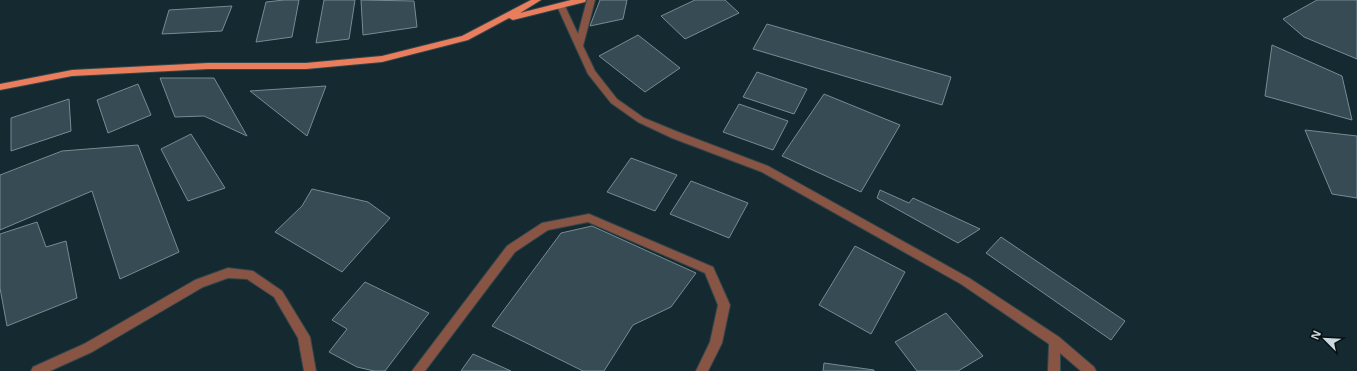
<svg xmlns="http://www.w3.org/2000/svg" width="1357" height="371" font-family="'Open Sans',sans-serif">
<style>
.building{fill:#364b53;stroke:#758c95}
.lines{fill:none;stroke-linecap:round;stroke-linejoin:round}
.minor-casing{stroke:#31454c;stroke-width:2}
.major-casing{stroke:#31454c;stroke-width:2}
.minor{fill:#885443;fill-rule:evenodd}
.major{fill:#ea7e5c;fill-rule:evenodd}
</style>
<rect width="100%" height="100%" fill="#142930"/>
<g class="building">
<polygon points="284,0 299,0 292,37 256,42 266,2"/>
<polygon points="324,0 355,0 349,39 316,43"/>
<polygon points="361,0 414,1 417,27 363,35"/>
<polygon points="600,0 627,0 623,19 590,26"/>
<polygon points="695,0 725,0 739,13 685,39 661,16"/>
<polygon points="1317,0 1357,0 1357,59 1304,37 1283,19"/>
<polygon points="232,6 222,31 162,34 169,10"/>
<polygon points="767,24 951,77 942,105 753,49"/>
<polygon points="638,35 680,68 645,92 599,56"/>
<polygon points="1272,45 1342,76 1352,120 1265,96"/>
<polygon points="757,72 807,89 794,114 743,97"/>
<polygon points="160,78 214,78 247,136 204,116 175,117"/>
<polygon points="138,84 151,115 108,133 97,100"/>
<polygon points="326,86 307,136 250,91"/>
<polygon points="824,94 900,125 861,192 782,156"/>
<polygon points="69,99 71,131 11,151 11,118"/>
<polygon points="739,104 788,121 773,150 723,132"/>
<polygon points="1305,130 1357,136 1357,198 1332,194"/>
<polygon points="191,134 225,188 188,201 161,149"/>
<polygon points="138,145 179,252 120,279 92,191 0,230 0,175 62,151"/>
<polygon points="631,158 677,175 655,211 607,192"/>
<polygon points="691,181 748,203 729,238 670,214"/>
<polygon points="312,189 368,202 390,218 342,272 275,232 302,206"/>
<polygon points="880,190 909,203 913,198 980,229 958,243 877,198"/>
<polygon points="37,222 46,247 66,241 77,298 7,326 0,288 0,234"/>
<polygon points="592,226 696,273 671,307 633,325 604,371 583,371 492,326 561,233"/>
<polygon points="1001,237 1125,321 1111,340 986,253"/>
<polygon points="855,246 905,272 871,334 819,305"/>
<polygon points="365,282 429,313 385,371 374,371 357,367 329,352 347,329 332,320"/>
<polygon points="946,313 983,356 958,371 917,371 895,342"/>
<polygon points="473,354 511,371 461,371"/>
<polygon points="824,363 874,370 874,371 823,371"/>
</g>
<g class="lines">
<defs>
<g id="minor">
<polygon points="587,0 595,0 583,46 595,71 617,99 644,118 678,132 768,166 969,278 1059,337 1094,367 1096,371 1081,371 1060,353 1060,371 1048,371 1049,344 961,284 762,172 672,138 638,122 611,103 588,74 557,6 561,3 564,4 578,34"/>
<polygon points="589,214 713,267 730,305 722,343 708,371 696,371 710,342 718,305 705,273 588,222 548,230 515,252 425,371 412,371 507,246 542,223"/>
<polygon points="228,268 253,271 282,291 310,337 316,371 304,371 298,338 274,297 247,279 228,278 203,287 92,352 50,371 31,371 33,367 84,344 195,280"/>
</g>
<polygon id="major" points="531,0 541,0 520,13 571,0 586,0 585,2 513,20 509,18 468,40 382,62 306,69 208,69 72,76 0,90 0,84 72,70 208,63 306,63 382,56 462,36"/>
</defs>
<use href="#minor" class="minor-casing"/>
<use href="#major" class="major-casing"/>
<use href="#minor" class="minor"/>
<use href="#major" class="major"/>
</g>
<g transform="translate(1325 339) rotate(294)" stroke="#081013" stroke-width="3" paint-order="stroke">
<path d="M0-3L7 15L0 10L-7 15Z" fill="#ccd8dd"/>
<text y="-6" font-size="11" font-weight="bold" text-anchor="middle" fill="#ccd8dd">N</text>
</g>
</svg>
